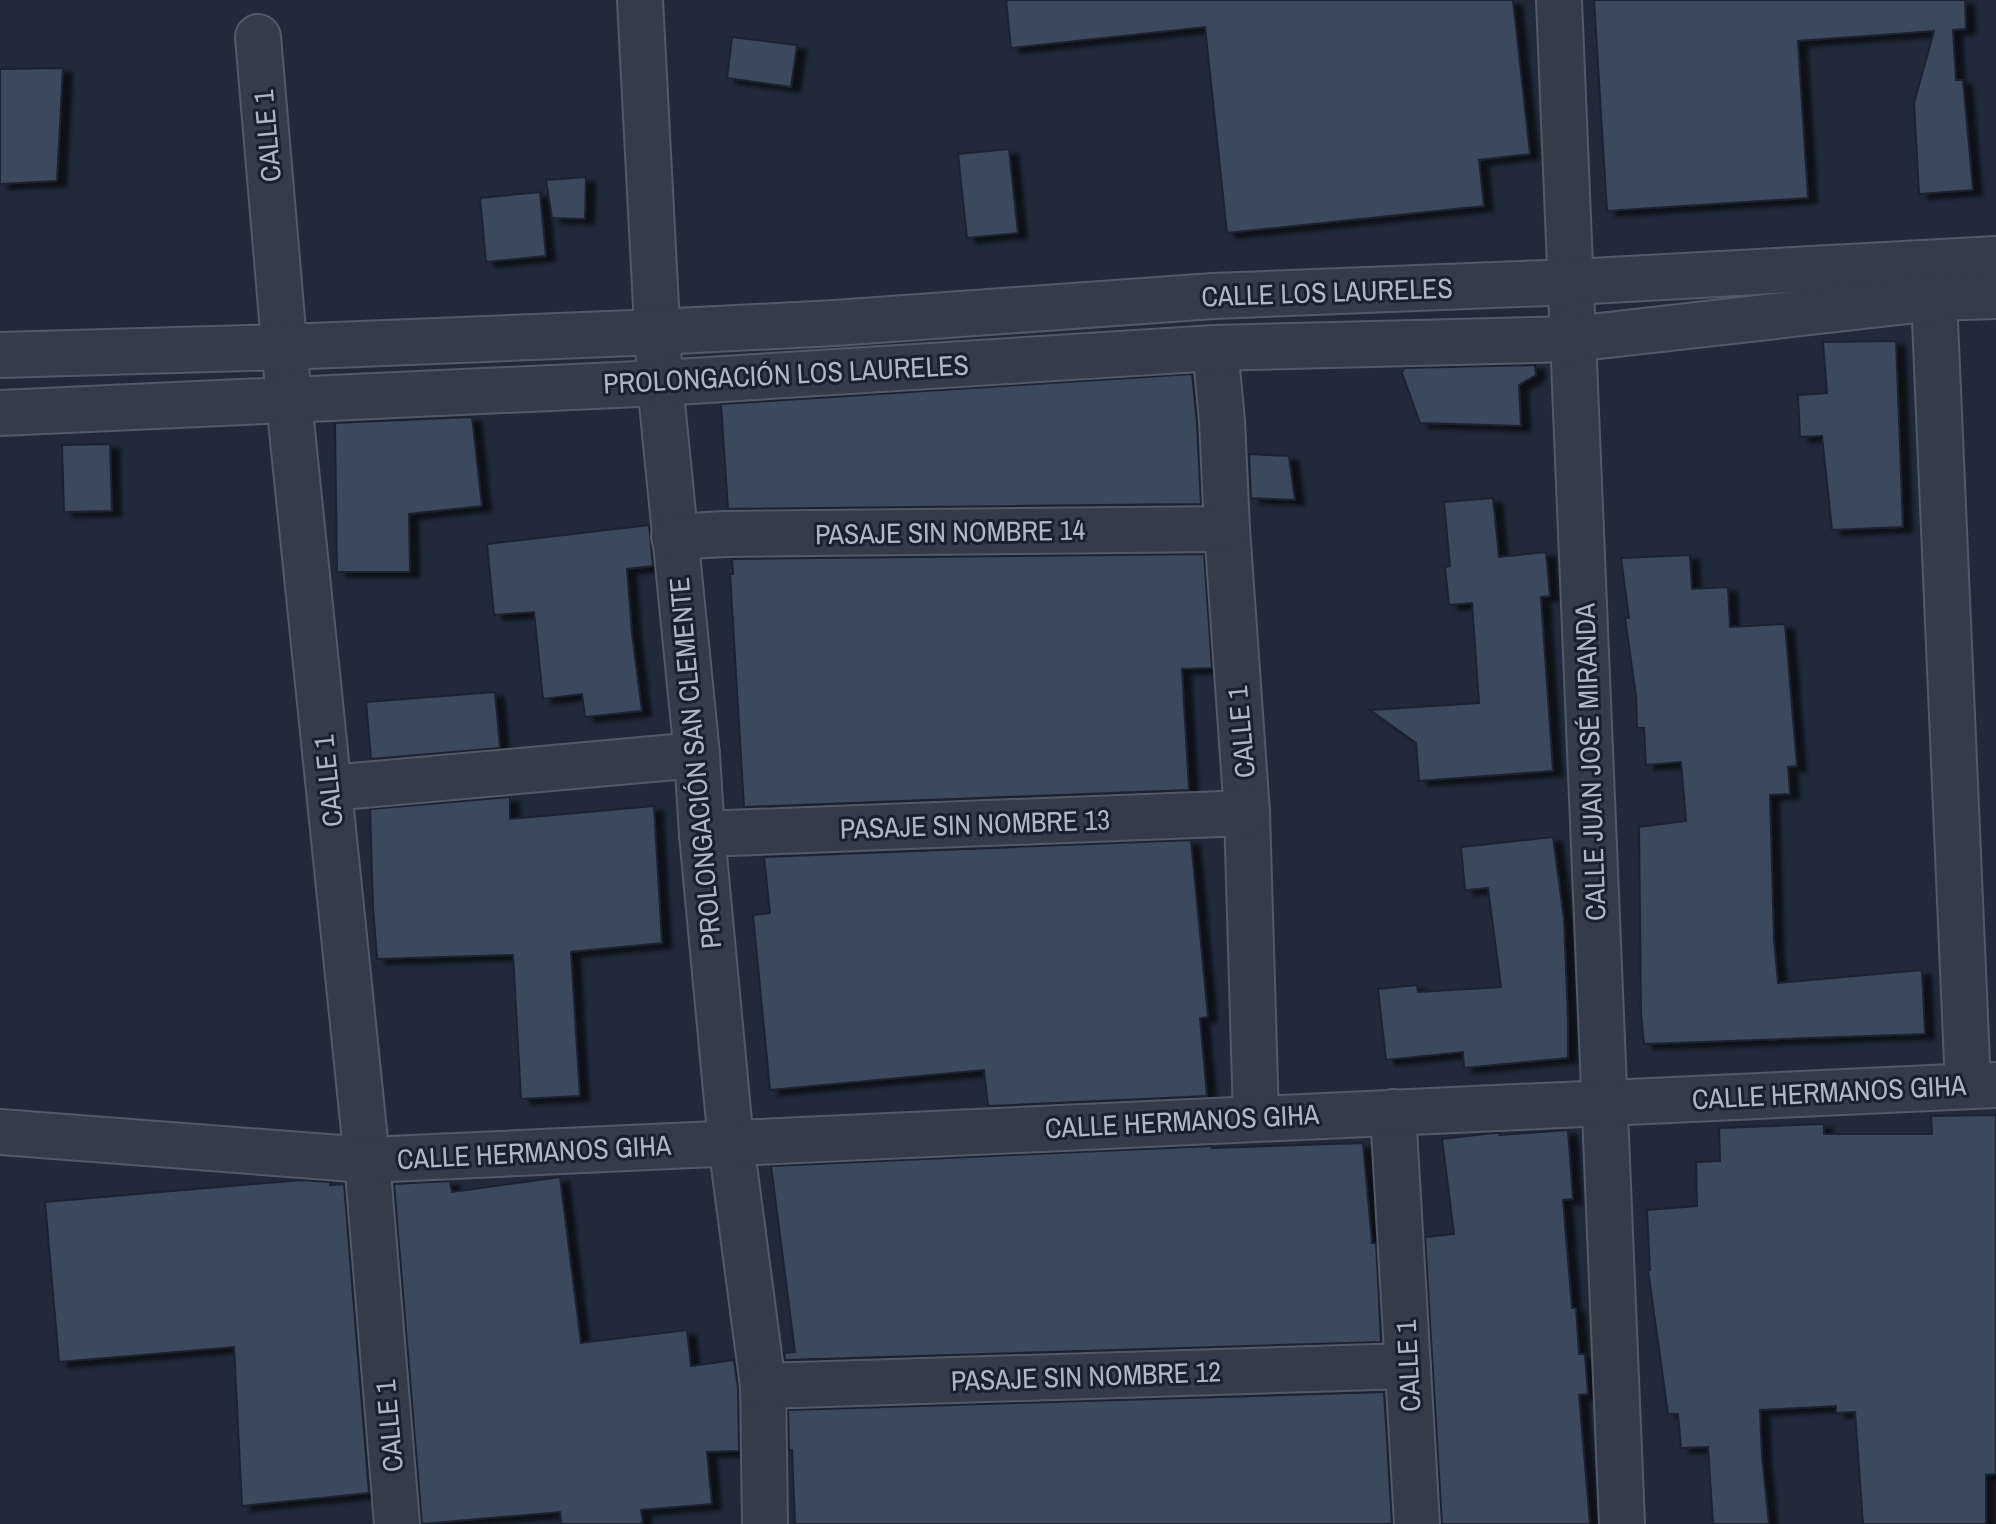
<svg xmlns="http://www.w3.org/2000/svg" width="1996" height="1524" font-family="'Archivo Narrow',sans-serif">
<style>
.building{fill:#3b485b;stroke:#1b2331;stroke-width:2;filter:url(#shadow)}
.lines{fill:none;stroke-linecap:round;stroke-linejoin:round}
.street-casing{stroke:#515a68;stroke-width:48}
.street{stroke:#343c4a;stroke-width:44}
.labels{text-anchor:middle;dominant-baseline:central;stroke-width:6;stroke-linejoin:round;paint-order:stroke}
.street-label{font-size:28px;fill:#aeb7c7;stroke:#19212f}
</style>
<defs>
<filter id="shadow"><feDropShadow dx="9" dy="5" stdDeviation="2" flood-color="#0009"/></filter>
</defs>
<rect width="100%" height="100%" fill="#202a3a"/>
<g class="building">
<polygon points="1006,0 1513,0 1530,154 1479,160 1484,206 1227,233 1205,27 1011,48"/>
<polygon points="1594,0 1965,0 1966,29 1953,30 1956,80 1963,80 1973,190 1919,194 1914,103 1934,31 1798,41 1808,198 1607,211"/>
<polygon points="732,37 797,45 791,87 727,78"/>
<polygon points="63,68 57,181 0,184 0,69"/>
<polygon points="1009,149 1018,233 967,238 958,154"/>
<polygon points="586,177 585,219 552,218 546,180"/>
<polygon points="540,192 546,256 486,262 480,198"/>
<polygon points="1896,341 1903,527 1832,530 1822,436 1800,437 1798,395 1827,393 1823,342"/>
<polygon points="1535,365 1536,375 1519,385 1521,426 1420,423 1402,373 1404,368"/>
<polygon points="1192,374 1197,423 1201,504 728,509 721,404"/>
<polygon points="472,417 482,506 409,514 410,572 337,572 335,423"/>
<polygon points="110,444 112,511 64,512 62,445"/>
<polygon points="1249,454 1289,456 1295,500 1251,498"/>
<polygon points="1493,498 1499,557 1546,552 1550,596 1541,597 1553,771 1419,781 1416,743 1370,710 1479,703 1472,603 1449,605 1445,567 1450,566 1444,502"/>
<polygon points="649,525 653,566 627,569 632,633 642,711 585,717 582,694 543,699 534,612 494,615 487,544"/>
<polygon points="1204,554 1212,668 1182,669 1189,790 744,807 730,574 733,574 732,559"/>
<polygon points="1690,555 1692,589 1728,587 1730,627 1785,624 1797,766 1788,767 1790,794 1770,795 1774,939 1778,983 1922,970 1925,1034 1644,1044 1641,1013 1639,827 1686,821 1681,762 1646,765 1644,728 1637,728 1636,696 1625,618 1629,618 1621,558"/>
<polygon points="495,692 500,748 371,759 366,702"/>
<polygon points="510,797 510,819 654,806 662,943 571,952 580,1096 521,1099 513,955 377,959 373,907 370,809"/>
<polygon points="1553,837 1564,919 1568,1021 1568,1058 1464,1068 1463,1052 1386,1060 1378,989 1417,985 1418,992 1501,987 1488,888 1465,890 1461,847"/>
<polygon points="1191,840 1208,1017 1200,1018 1207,1096 988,1106 984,1070 770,1090 753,915 770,913 764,857"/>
<polygon points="1996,1115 1996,1474 1986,1475 1986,1524 1863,1524 1855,1412 1836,1413 1836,1406 1760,1410 1762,1457 1769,1524 1713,1524 1708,1447 1681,1448 1678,1414 1668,1414 1648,1270 1650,1270 1647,1210 1697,1206 1696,1162 1720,1161 1719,1128 1824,1124 1824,1134 1932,1134 1931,1116"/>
<polygon points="1568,1130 1573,1199 1563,1200 1572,1308 1576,1308 1579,1354 1585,1354 1588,1394 1579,1395 1590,1524 1442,1524 1425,1237 1454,1234 1442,1139 1493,1133 1499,1133 1500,1135"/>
<polygon points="1363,1143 1372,1243 1376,1243 1381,1342 785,1360 784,1353 795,1352 771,1166 1212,1146 1212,1148"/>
<polygon points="560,1177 581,1343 687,1330 691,1366 734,1360 738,1388 739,1451 707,1452 712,1504 641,1510 643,1524 561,1524 560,1512 422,1524 394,1184 450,1181 452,1192"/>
<polygon points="301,1180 330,1182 330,1185 344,1184 369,1493 242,1506 234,1347 59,1362 45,1202"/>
<polygon points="1384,1392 1392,1524 795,1524 792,1450 789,1450 788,1410"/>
</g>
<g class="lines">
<defs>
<g id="street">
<polyline points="640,0 660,383 697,755 702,834 731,1143 763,1386 765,1524"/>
<polyline points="1559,0 1622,1524"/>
<polyline points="258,37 289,401 367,1160 397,1524"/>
<polyline points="1934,298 1968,1086"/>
<polyline points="1215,348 1222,421 1227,529 1247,813 1256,1118"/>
<polyline points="0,355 285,347 657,332 835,323 1213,296 1572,282 1996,259"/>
<polyline points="0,413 660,383 1215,348 1573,339 1934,298 1996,296"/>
<polyline points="674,537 724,534 1227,529"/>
<polyline points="330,788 697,755"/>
<polyline points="702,834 1247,813"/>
<polyline points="1393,1112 1417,1524"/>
<polyline points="0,1132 367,1160 1996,1085"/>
<polyline points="763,1386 1408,1366"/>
</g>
</defs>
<use href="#street" class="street-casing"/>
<use href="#street" class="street"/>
</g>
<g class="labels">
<g class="street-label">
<text transform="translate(267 136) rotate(-95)">CALLE 1</text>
<text transform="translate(1327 292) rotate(-2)">CALLE LOS LAURELES</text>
<text transform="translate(786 374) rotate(-3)">PROLONGACIÓN LOS LAURELES</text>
<text transform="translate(950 532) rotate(-1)">PASAJE SIN NOMBRE 14</text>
<text transform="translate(1241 732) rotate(-95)">CALLE 1</text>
<text transform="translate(1590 762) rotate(-92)">CALLE JUAN JOSÉ MIRANDA</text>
<text transform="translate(695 763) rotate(-95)">PROLONGACIÓN SAN CLEMENTE</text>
<text transform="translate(328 781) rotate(-96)">CALLE 1</text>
<text transform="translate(975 824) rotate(-2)">PASAJE SIN NOMBRE 13</text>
<text transform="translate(1829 1092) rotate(-3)">CALLE HERMANOS GIHA</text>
<text transform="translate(1182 1121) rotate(-3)">CALLE HERMANOS GIHA</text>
<text transform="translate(534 1152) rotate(-3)">CALLE HERMANOS GIHA</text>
<text transform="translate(1408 1366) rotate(-93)">CALLE 1</text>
<text transform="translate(1086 1376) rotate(-2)">PASAJE SIN NOMBRE 12</text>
<text transform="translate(389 1426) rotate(-95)">CALLE 1</text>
</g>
</g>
</svg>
